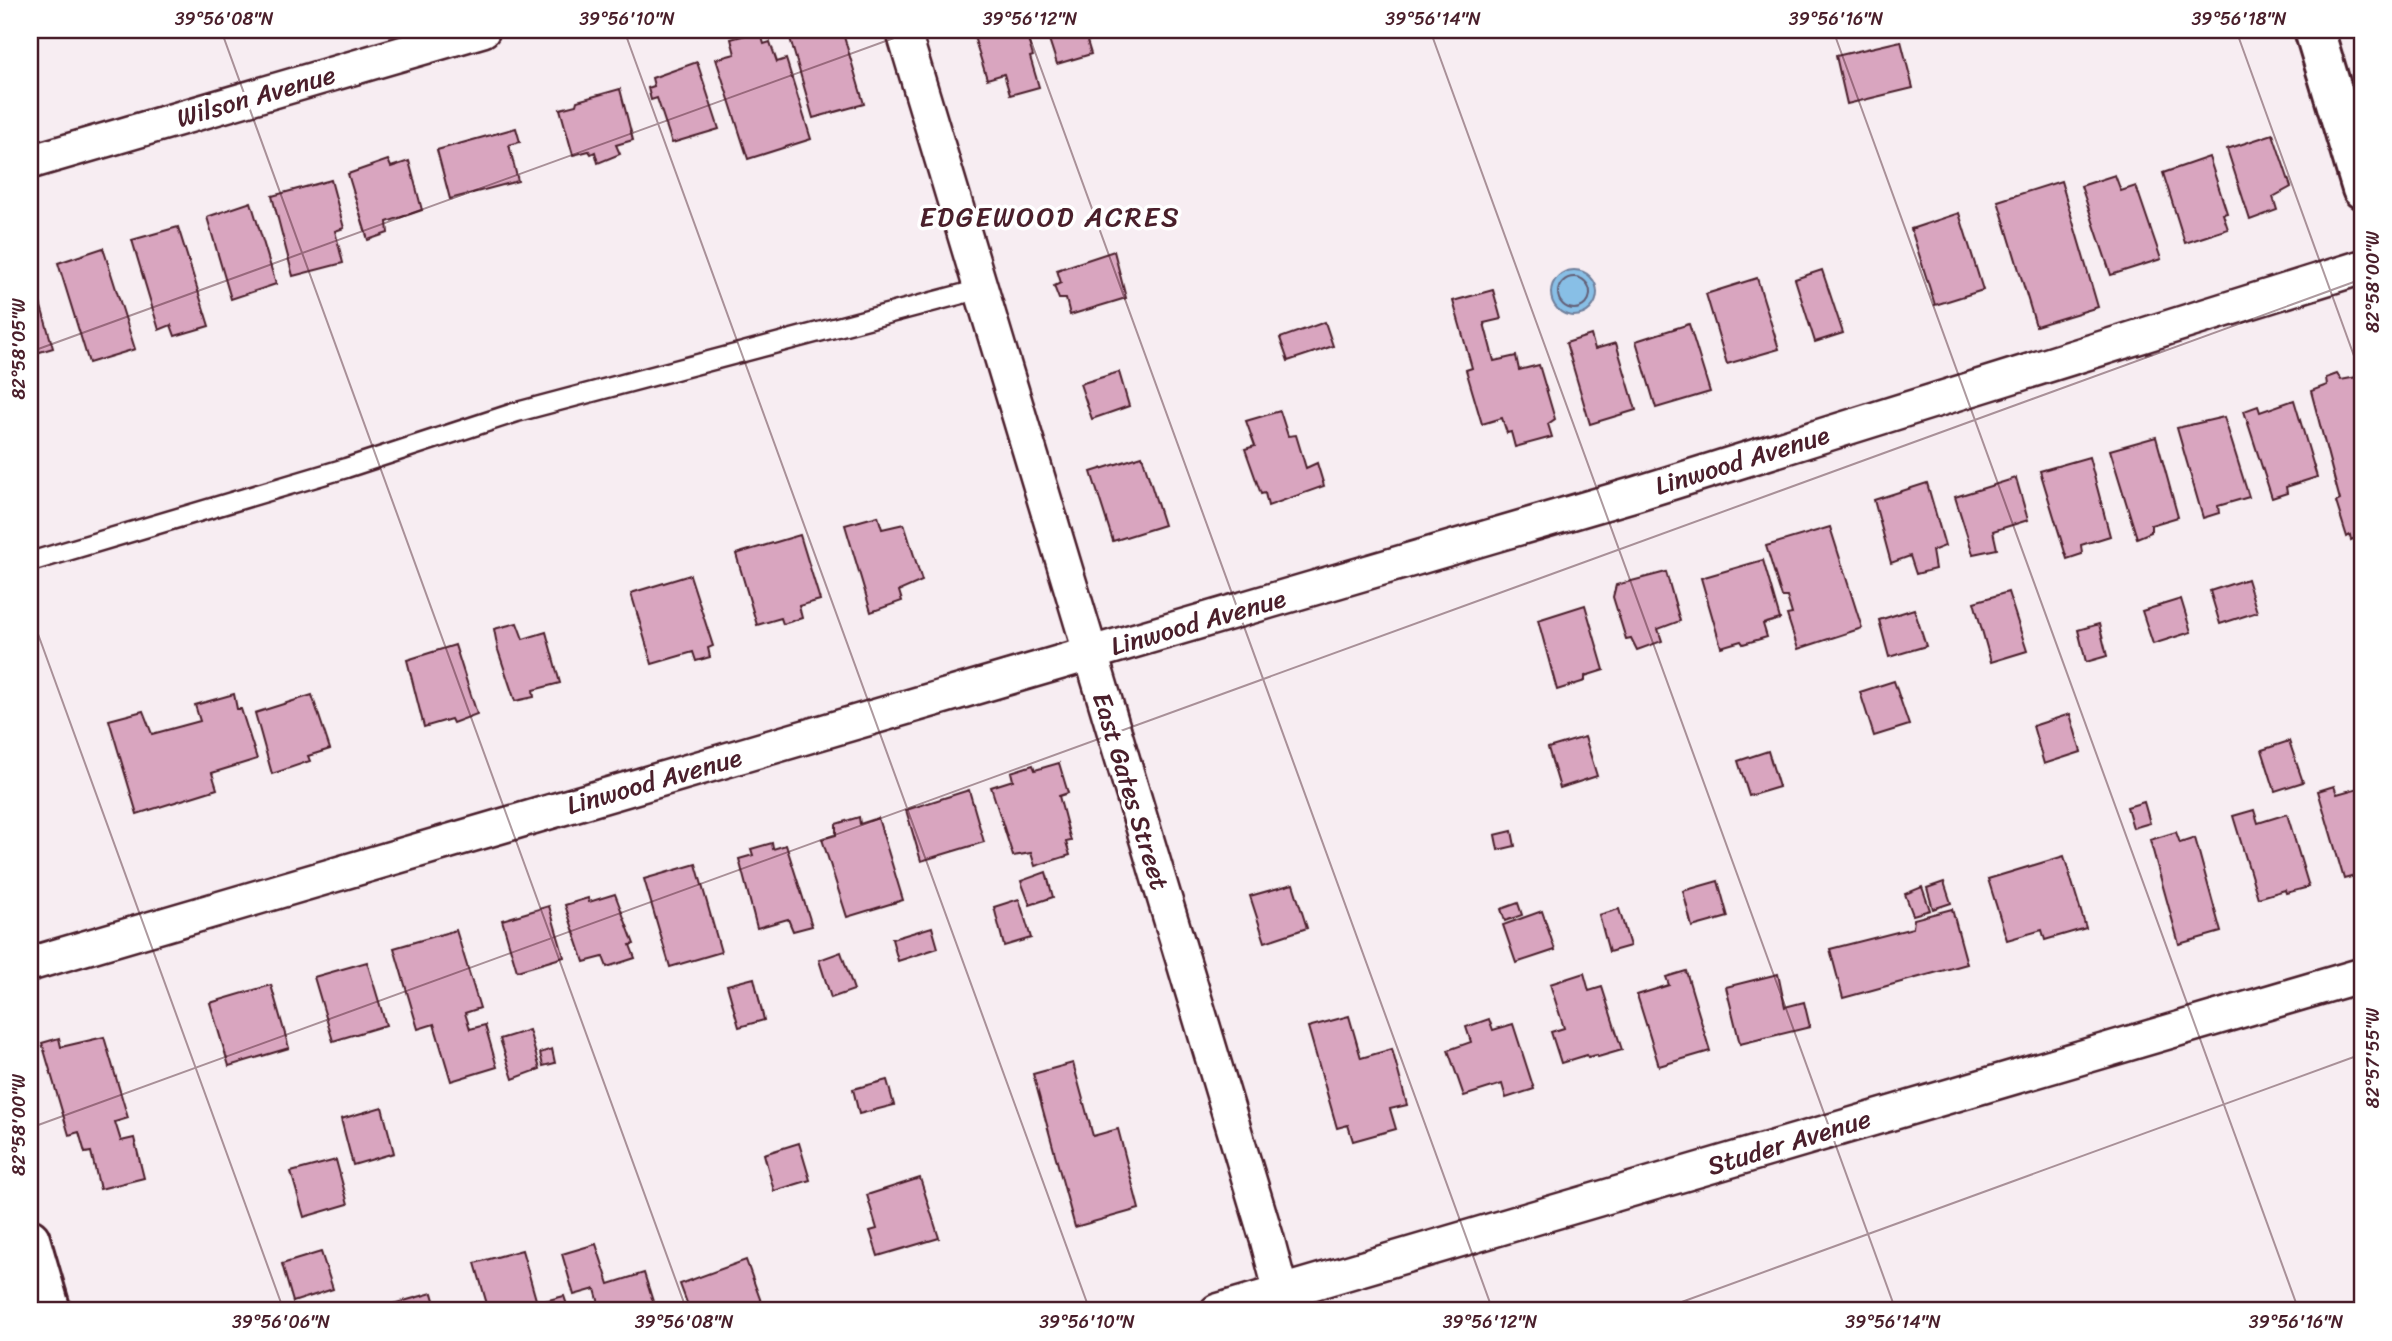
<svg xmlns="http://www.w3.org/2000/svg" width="2392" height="1341" font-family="Sriracha,sans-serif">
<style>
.water{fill:#88bfe6;stroke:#6f7f9b;stroke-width:2}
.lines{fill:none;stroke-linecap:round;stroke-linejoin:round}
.shore{stroke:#635f76;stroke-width:2}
.building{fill:#d9a5bf;stroke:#4a1f2b;stroke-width:2}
.lane-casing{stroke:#4a1f2b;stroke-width:23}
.street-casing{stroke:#4a1f2b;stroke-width:38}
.secondary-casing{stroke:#4a1f2b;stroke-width:44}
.lane{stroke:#fff;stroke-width:18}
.street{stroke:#fff;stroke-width:33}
.secondary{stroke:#fff;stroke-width:38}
.ticks{fill:none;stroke:#4a1f2b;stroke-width:2;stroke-opacity:0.45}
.labels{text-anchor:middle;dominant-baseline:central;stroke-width:7;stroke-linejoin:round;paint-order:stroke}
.street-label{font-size:26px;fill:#4a1f2b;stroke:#fff}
.neighbourhood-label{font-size:28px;letter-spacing:2px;fill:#4a1f2b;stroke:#fff}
.neatline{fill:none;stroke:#4a1f2b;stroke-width:2.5}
.ticks-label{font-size:18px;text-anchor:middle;fill:#4a1f2b}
</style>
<rect width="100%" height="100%" fill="#f7edf2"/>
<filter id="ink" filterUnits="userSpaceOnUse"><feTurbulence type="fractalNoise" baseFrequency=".0143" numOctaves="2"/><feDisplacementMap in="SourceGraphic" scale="14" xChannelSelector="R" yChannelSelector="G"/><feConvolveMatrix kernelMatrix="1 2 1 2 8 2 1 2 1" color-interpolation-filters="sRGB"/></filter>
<g filter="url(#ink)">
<circle class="water" cx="1574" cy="293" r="23"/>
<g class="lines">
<circle class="shore" cx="1574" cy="293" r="16"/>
</g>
<g class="building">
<polygon points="818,30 842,30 864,104 813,118 790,38"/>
<polygon points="972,30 1025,30 1033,56 1030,57 1039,87 1010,95 1004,74 987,79"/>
<polygon points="1046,30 1098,30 1101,37 1087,41 1091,54 1057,64"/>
<polygon points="760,31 764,44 770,42 777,62 786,59 811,139 748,159 716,59 735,54 731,39"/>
<polygon points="1901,41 1913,88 1847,104 1836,56"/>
<polygon points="697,62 719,129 672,143 657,98 651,100 648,88 654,86 652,78"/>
<polygon points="620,89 633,140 616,145 620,154 598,163 595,152 591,154 589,151 573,155 560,109 576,105 577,101"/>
<polygon points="516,128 520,142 509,145 518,181 450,199 437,150"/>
<polygon points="2273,134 2291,187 2273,197 2277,210 2250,220 2227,149"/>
<polygon points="2209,157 2227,213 2223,214 2228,229 2185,243 2163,173"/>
<polygon points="388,160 391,167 409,161 422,210 387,222 388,233 368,240 348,174"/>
<polygon points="2115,175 2121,191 2136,186 2161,259 2111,275 2081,186"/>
<polygon points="331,180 344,228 335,231 343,263 293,276 272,196"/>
<polygon points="2061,181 2098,307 2036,326 1998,201"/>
<polygon points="251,202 276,284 231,299 207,217"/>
<polygon points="1959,213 1983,290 1935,305 1911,229"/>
<polygon points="178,227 209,326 175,336 171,325 159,330 132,240"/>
<polygon points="103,248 135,349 89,363 58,263"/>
<polygon points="1114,251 1126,298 1070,315 1066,299 1059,299 1054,286 1061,283 1057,270"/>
<polygon points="30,268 53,348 30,355"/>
<polygon points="1822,270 1843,333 1815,342 1795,279"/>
<polygon points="1757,278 1779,349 1727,364 1706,294"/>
<polygon points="1493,290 1501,319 1484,323 1494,361 1516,356 1519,370 1539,365 1555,419 1548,424 1552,437 1515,447 1511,432 1507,433 1502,418 1482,424 1466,370 1472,368 1453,301"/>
<polygon points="1325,322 1333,346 1288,361 1280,338"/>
<polygon points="1689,324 1710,392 1656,408 1636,341"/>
<polygon points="1591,335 1595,349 1616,343 1636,410 1590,424 1566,343"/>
<polygon points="1119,372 1129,406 1092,419 1080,384"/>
<polygon points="2337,374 2341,380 2357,377 2362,393 2362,535 2351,540 2350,535 2347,537 2336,502 2340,500 2311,391 2327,385 2326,378"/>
<polygon points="2294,400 2317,477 2286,487 2287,493 2272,498 2244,411 2258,406 2260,412"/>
<polygon points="1280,411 1288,436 1296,435 1306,468 1317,463 1324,486 1268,506 1265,493 1261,494 1245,449 1255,446 1246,421"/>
<polygon points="2224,417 2249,497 2218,506 2219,513 2203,518 2177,428"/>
<polygon points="2156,437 2178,517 2151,525 2151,532 2137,538 2110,450"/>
<polygon points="1142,456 1164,525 1113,541 1091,472"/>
<polygon points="2089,457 2110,536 2081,545 2082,554 2067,559 2040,471"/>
<polygon points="2016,478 2028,520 1993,531 1997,549 1973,554 1955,497"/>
<polygon points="1927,483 1945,546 1932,551 1935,569 1916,574 1910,556 1891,563 1874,500"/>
<polygon points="878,516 882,529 904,524 922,581 899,591 902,601 871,612 845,525"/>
<polygon points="1830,527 1862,628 1798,649 1787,615 1792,614 1787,597 1782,597 1766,546"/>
<polygon points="800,535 820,600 799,606 802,618 783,624 781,618 757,625 736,554"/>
<polygon points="1763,560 1780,619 1763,624 1767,637 1743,644 1741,641 1721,647 1701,578"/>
<polygon points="1666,572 1680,621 1658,629 1662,641 1637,650 1631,638 1626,639 1613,597 1616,585"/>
<polygon points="690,575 713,646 708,648 710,657 696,661 693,652 652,664 631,593"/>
<polygon points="2247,579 2257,612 2220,624 2210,591"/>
<polygon points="2008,592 2027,651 1991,662 1974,602"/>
<polygon points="2181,599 2191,632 2153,644 2142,611"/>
<polygon points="1585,605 1604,670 1585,676 1585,681 1557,690 1538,620"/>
<polygon points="1914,609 1926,646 1889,657 1879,620"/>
<polygon points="517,623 523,639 546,632 560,683 533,690 534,697 515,701 498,650 494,629"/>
<polygon points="2099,624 2107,656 2086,662 2078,630"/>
<polygon points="455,645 477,714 453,723 451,719 424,727 407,660"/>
<polygon points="1894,681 1909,725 1874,736 1860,692"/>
<polygon points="234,694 237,709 241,709 257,759 212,773 217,789 137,814 109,720 143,711 152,734 200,721 195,705"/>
<polygon points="312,695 330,749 308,756 310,761 272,774 255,713"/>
<polygon points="2070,714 2081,752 2044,764 2033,726"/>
<polygon points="1585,737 1597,776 1560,788 1548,748"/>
<polygon points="2289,741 2303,782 2275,791 2262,750"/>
<polygon points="1768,751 1779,787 1749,796 1738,761"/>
<polygon points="1059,763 1068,793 1059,796 1071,841 1066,842 1070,855 1035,866 1031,853 1013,856 991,787 1013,780 1011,772 1033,765 1035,770"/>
<polygon points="2334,786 2337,794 2362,787 2362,874 2344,879 2318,791"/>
<polygon points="969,790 984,842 921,861 906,810"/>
<polygon points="2144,802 2150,823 2133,828 2127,807"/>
<polygon points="2254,810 2258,823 2287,814 2309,887 2286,893 2285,890 2258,898 2233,816"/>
<polygon points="859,817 860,824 878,818 903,900 847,917 822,839 836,835 836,824"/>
<polygon points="1512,831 1515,846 1498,850 1495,835"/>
<polygon points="2176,832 2180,843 2195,838 2221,932 2179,944 2150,840"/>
<polygon points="772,843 773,849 786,845 812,926 793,931 788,919 757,928 739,859 753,855 751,849"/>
<polygon points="2064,856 2086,928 2045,940 2042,930 2007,940 1988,879"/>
<polygon points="696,864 721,952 670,967 644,879"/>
<polygon points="1046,872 1053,897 1030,905 1021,881"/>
<polygon points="1718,881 1728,917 1692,927 1683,891"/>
<polygon points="1944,882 1951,903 1933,909 1927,888"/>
<polygon points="1293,884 1307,928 1265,942 1250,896"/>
<polygon points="1922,887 1930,910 1913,915 1905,894"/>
<polygon points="615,894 634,944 630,945 635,958 607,967 603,957 584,962 565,905 588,898 589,902"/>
<polygon points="1019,899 1031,938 1004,946 994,907"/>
<polygon points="1518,903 1522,915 1505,921 1501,909"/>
<polygon points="549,906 564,957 517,971 502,920"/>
<polygon points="1619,909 1630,946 1609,952 1599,915"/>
<polygon points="1952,909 1967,964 1843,998 1830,949 1913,928 1914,919"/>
<polygon points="1542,911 1555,950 1516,963 1503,925"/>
<polygon points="932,927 938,948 898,961 892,939"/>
<polygon points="456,930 480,1008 465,1013 470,1029 485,1025 497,1067 451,1081 434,1024 418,1029 394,948"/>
<polygon points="841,952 854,990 831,998 819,960"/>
<polygon points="367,962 386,1025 333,1041 314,977"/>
<polygon points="1686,971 1710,1051 1659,1066 1637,995 1669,985 1666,977"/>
<polygon points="1584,973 1589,991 1602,987 1622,1050 1598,1057 1597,1055 1588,1057 1587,1055 1561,1063 1551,1032 1564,1028 1550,984"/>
<polygon points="1778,974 1785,1007 1804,1002 1810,1027 1740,1044 1726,987"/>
<polygon points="754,978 764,1020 739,1027 727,985"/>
<polygon points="271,985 289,1048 229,1066 210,1003"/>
<polygon points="1349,1016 1361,1058 1392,1049 1407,1105 1390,1109 1396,1129 1353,1141 1348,1125 1337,1128 1308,1027"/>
<polygon points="1489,1019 1493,1030 1513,1024 1534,1089 1506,1098 1502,1084 1464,1096 1448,1050 1471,1042 1466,1027"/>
<polygon points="529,1030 540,1069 513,1079 500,1039"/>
<polygon points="104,1037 128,1118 115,1122 121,1141 134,1138 144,1178 100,1189 91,1152 85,1153 79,1132 69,1135 42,1043 59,1038 61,1047"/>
<polygon points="552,1049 555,1063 543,1066 540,1053"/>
<polygon points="1073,1063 1093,1136 1118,1129 1139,1209 1075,1227 1033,1074"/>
<polygon points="887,1080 894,1105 859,1114 853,1089"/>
<polygon points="382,1107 394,1153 353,1165 341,1119"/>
<polygon points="799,1143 810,1180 774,1191 764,1154"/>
<polygon points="336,1160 348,1204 304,1217 291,1172"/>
<polygon points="920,1178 939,1238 878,1256 870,1231 877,1229 867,1195"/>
<polygon points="596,1244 609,1284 644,1273 656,1311 601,1311 595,1289 574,1295 562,1254"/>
<polygon points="522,1250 537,1303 564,1296 569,1311 489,1311 475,1263"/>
<polygon points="321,1252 333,1289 293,1302 282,1264"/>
<polygon points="746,1260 764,1310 690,1311 680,1284"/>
<polygon points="432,1293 437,1311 395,1311 393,1304"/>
</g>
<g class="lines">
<defs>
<polyline id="lane" points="30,562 346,468 517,412 981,289"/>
<g id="street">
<polyline points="903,30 1267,1239 1286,1311"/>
<polyline points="30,162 483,30"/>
<polyline points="30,964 1635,494 2362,267"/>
<polyline points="1217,1311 2362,975"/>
</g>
<g id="secondary">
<polyline points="2314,30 2362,189"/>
<polyline points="30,1239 51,1311"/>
</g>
</defs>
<use href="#lane" class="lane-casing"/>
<use href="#street" class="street-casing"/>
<use href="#secondary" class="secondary-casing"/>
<use href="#lane" class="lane"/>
<use href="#street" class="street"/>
<use href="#secondary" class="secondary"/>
</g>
</g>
<path class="ticks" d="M 221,30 L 687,1311M 624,30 L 1090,1311M 1027,30 L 1493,1311M 1430,30 L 1896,1311M 1833,30 L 2299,1311M 2236,30 L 2362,378M 30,352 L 916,30M 30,612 L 284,1311M 30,1128 L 2362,279M 1657,1311 L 2362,1054"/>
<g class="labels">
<g class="street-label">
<text transform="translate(256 96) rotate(-16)">Wilson Avenue</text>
<text transform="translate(1742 460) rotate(-17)">Linwood Avenue</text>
<text transform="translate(1198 622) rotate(-16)">Linwood Avenue</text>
<text transform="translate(654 781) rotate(-16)">Linwood Avenue</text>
<text transform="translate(1131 791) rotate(73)">East Gates Street</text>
<text transform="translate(1789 1142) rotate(-17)">Studer Avenue</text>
</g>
<g class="neighbourhood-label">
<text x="1050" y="216">EDGEWOOD ACRES</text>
</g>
</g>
<rect width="2392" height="1341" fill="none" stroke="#fff" stroke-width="77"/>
<rect x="38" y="38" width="2316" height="1264" class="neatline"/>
<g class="ticks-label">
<text x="224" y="25">39°56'08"N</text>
<text x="627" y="25">39°56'10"N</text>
<text x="1030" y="25">39°56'12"N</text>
<text x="1433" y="25">39°56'14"N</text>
<text x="1836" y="25">39°56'16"N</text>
<text x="2239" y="25">39°56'18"N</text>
<text transform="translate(2373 282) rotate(-90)" y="6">82°58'00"W</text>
<text transform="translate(19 349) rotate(-90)" y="6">82°58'05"W</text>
<text transform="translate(2373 1058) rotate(-90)" y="6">82°57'55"W</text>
<text transform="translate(19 1125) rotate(-90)" y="6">82°58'00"W</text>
<text x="281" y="1328">39°56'06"N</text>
<text x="684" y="1328">39°56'08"N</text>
<text x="1087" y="1328">39°56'10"N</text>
<text x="1490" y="1328">39°56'12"N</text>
<text x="1893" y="1328">39°56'14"N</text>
<text x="2296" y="1328">39°56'16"N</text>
</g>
</svg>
